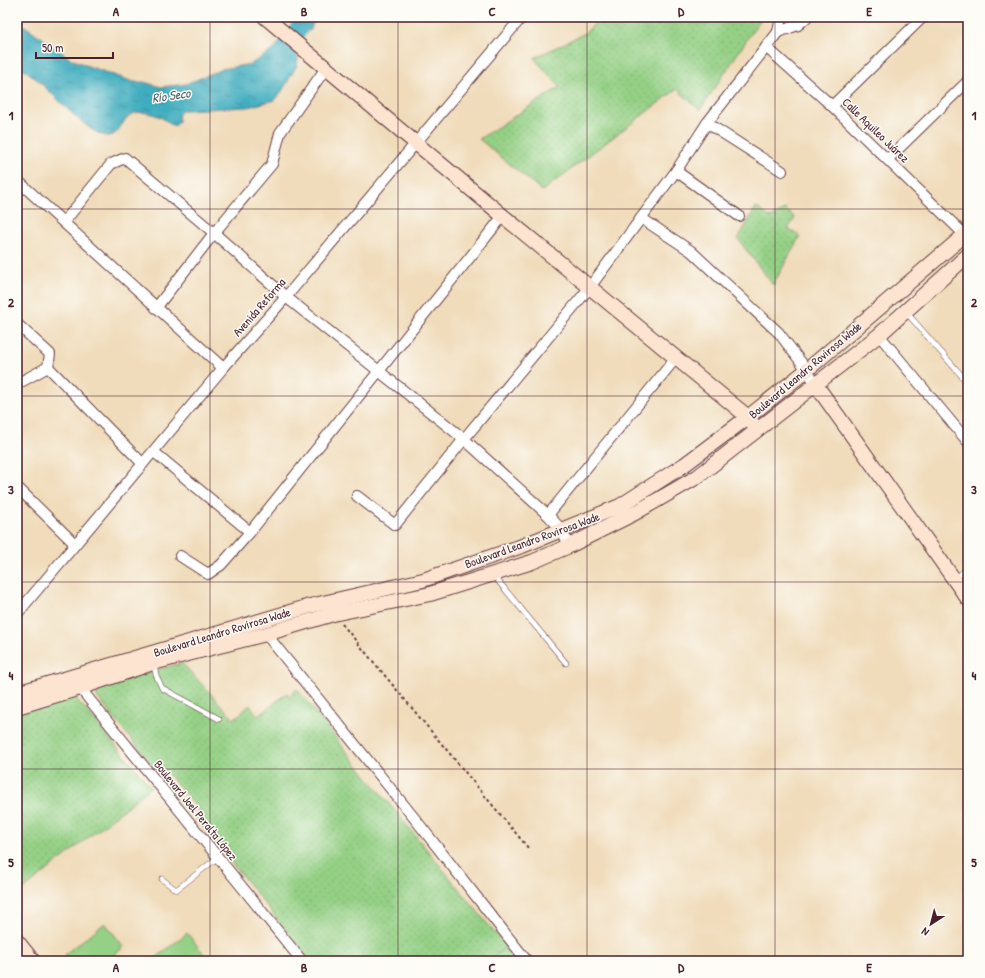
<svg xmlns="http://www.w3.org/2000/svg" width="985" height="978" font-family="'Patrick Hand',sans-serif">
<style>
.park{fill:url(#park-dots);stroke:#6f7858}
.pitch{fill:#94d085;stroke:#6f7858}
.water{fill:url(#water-ripples);stroke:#466675}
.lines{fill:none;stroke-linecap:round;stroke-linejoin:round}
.river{stroke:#41adbf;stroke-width:18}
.lane-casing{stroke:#633b40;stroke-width:6}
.street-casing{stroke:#633b40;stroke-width:12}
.secondary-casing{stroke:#633b40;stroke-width:16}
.path{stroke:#633b40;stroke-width:2;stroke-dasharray:3 3;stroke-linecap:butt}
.lane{stroke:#fff;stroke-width:5}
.street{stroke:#fff;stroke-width:10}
.secondary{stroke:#fde4d1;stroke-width:14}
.grid{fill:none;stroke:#4a1f2b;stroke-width:1;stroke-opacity:0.55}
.labels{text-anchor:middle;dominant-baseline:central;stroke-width:3;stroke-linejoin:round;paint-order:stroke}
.street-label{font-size:12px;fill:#4a1f2b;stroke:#fdfcf7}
.water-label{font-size:13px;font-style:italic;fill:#465f6e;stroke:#fdfcf7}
.neatline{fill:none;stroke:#4a1f2b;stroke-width:1.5}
.grid-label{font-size:13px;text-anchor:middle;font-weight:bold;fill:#4a1f2b}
</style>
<defs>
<pattern id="park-dots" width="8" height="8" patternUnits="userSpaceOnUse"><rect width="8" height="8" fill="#94d085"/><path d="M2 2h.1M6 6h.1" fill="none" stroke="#81b273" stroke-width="1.8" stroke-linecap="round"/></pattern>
<pattern id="water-ripples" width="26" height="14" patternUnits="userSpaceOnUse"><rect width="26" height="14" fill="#41adbf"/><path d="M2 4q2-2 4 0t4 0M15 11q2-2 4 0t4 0" fill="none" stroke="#388c9b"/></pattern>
</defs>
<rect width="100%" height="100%" fill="#fdfcf7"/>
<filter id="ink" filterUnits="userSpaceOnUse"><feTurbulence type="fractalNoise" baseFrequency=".025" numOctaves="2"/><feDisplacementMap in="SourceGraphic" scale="8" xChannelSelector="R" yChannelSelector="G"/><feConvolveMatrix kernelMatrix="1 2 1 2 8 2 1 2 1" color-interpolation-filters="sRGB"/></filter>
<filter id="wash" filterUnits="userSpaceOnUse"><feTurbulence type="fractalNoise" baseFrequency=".012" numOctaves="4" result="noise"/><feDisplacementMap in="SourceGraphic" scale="16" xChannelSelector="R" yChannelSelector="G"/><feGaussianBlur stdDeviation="0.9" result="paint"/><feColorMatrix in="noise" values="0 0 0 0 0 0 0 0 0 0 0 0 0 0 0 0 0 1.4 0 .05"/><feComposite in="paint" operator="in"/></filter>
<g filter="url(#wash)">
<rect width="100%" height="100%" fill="#f0dbba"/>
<g class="park">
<polygon points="602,17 762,17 700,110 677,89 542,191 479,139 560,87 534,58 585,33"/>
<polygon points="756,207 771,218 785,209 795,218 788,229 800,236 773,285 738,239"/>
<polygon points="182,663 234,719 250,705 258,716 287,693 289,696 297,689 346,751 518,961 311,961 197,820 198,809 168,774 157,771 97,697 95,687"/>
<polygon points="73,695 151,787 17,895 17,704"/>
</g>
<g class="pitch">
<polygon points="105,923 124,947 106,961 71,961 65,954"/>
<polygon points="187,933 208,959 206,961 152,961"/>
<polygon points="504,948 514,961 487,961"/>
</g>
<g class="water">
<path d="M 293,17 L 312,17 L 313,22 L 311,30 C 304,33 299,31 294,26 Z"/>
<path d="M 17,21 L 31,30 L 71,59 L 88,66 L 134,82 L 144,82 L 161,87 L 186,84 L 222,69 L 251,64 L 278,47 L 287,45 L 295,52 L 298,58 L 297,65 L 281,93 L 275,100 L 248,107 L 184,110 C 178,112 178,116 179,122 L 175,126 C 170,125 169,123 165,120 C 157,114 144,111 135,113 C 121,117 121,136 108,136 C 92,136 64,105 52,94 C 41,83 30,73 17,64 Z"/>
</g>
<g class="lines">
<polyline class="river" points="281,54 298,30 304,17"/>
</g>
</g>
<g filter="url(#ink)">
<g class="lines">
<defs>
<g id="lane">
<polyline points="906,312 968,383"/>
<polyline points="494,576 566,663"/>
<polyline points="955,579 968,568"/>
<polyline points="154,665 156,675 162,688 219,719"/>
<polyline points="162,879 176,890 217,858"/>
</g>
<g id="street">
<polyline points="778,32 781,17"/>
<polyline points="766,47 832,106 968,238"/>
<polyline points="832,106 923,17"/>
<polyline points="707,123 782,171"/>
<polyline points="888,159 968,81"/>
<polyline points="676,171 739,216"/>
<polyline points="17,180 223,368"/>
<polyline points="641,218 691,251 779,333 807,370 816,385"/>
<polyline points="64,222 111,164 125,158 214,233 286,297 464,439 548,515 562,530 569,546"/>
<polyline points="156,308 214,233 272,164 280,133 326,68"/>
<polyline points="17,324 50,354 48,367"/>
<polyline points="879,335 968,442"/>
<polyline points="48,367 143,464"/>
<polyline points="17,384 48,367"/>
<polyline points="154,452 250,532"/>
<polyline points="17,487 75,544"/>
<polyline points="357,496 395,525 464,439 590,287 676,171 707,123 778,32 798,25 807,17"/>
<polyline points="548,515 675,359"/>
<polyline points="180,556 208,574 221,565 250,532 503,216"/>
<polyline points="17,614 223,368 286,297 522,17"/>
<polyline points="266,634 415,819 527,961"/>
<path d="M 75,685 L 80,688 C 154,778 228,870 302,961"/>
</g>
<g id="secondary">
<polyline points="265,17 503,216 748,417 753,424"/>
<polyline points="816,385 968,599"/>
<polyline points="17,693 310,606 423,580 522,546 620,506 684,465 748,417 807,370 968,232"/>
<polyline points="17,707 80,688 153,663 266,634 333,614 430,594 532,562 569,546 635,513 697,477 879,335 968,255"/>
<polyline points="17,941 33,961"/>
</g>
</defs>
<use href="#lane" class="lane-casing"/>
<use href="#street" class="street-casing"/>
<use href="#secondary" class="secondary-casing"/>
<polyline class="path" points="342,624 529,849"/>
<use href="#lane" class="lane"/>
<use href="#street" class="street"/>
<use href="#secondary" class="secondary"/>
</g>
</g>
<path class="grid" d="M 210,17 L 210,961M 398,17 L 398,961M 587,17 L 587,961M 775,17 L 775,961M 17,209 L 968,209M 17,396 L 968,396M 17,582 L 968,582M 17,769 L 968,769"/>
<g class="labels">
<g class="street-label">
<text transform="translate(876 130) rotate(44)">Calle Aquileo Juárez</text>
<text transform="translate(259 307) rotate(-49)">Avenida Reforma</text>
<text transform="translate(805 370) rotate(-40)">Boulevard Leandro Rovirosa Wade</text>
<text transform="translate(532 540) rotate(-20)">Boulevard Leandro Rovirosa Wade</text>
<text transform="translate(222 632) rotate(-17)">Boulevard Leandro Rovirosa Wade</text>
<text transform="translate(196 810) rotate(51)">Boulevard Joel Peralta López</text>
</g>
<g class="water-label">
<text transform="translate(171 95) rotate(-8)">Río Seco</text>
</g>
</g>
<rect width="985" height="978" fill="none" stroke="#fdfcf7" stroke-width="44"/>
<g transform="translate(931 924) rotate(216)" stroke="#fdfcf7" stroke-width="3" paint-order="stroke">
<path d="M0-3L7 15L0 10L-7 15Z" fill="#4a1f2b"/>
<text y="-6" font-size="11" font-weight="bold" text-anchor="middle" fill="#4a1f2b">N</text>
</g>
<path d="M36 52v6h77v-6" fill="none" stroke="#4a1f2b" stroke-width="2"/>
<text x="42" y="52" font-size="12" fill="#4a1f2b" stroke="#fdfcf7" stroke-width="3" paint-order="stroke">50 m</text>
<rect x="22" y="22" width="941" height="934" class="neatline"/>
<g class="grid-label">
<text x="116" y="16">A</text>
<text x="304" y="16">B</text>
<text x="492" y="16">C</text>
<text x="681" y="16">D</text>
<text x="869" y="16">E</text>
<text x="11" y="120">1</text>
<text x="974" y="120">1</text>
<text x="11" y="307">2</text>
<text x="974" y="307">2</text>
<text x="11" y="494">3</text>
<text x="974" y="494">3</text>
<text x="11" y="680">4</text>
<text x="974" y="680">4</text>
<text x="11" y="867">5</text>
<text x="974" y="867">5</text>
<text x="116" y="972">A</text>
<text x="304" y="972">B</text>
<text x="492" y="972">C</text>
<text x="681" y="972">D</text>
<text x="869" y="972">E</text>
</g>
</svg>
